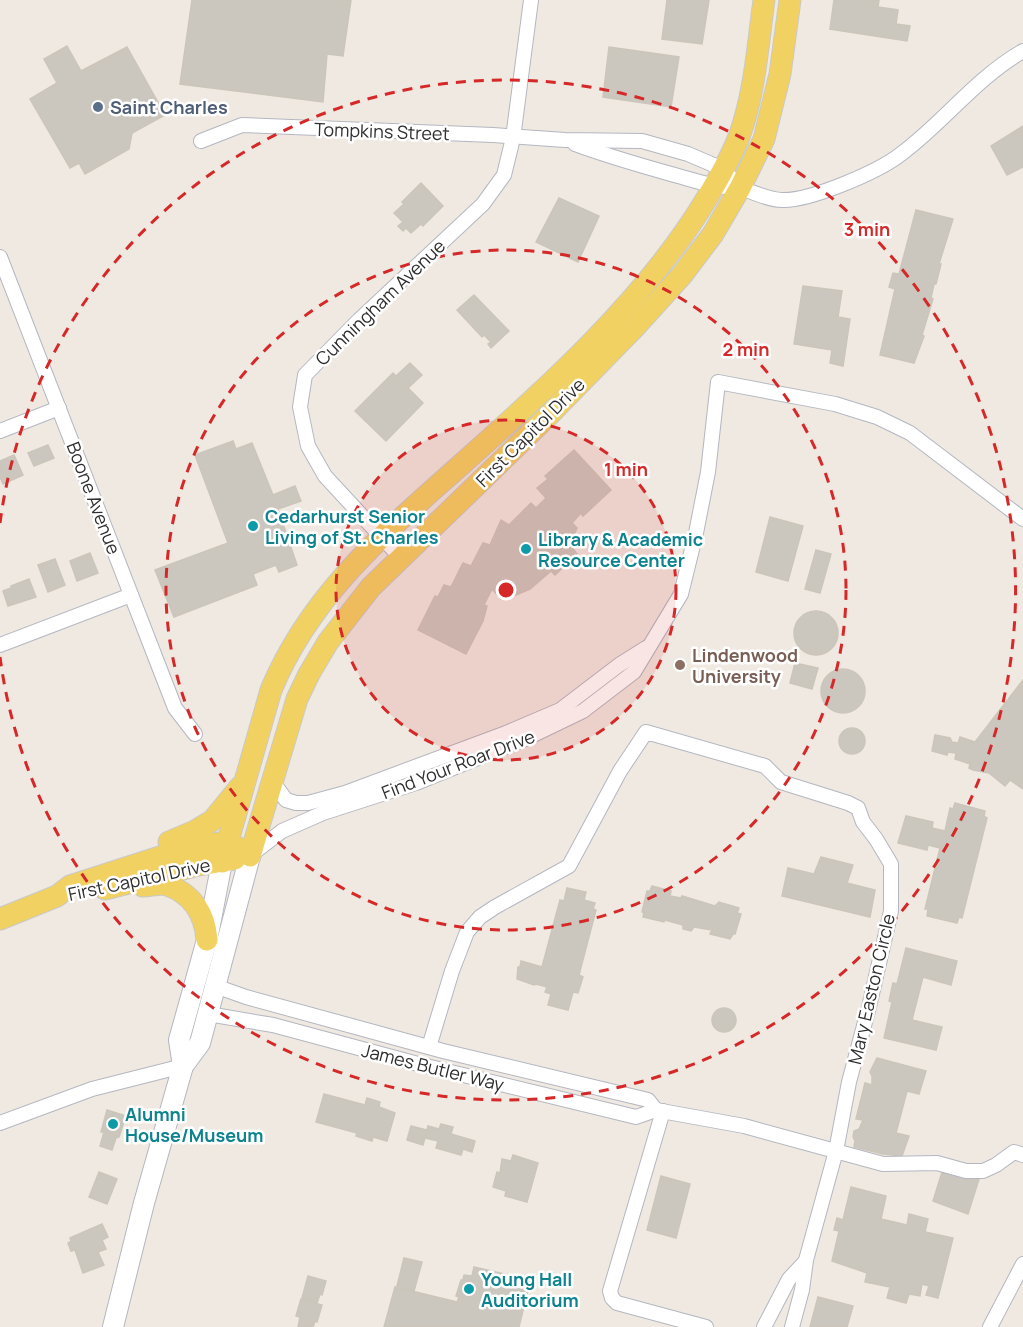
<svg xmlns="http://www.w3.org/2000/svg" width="1023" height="1327" font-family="Manrope,sans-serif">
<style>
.building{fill:#cbc7bf;stroke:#cbc5ba;stroke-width:1.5}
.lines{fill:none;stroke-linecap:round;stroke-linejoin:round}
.minor-casing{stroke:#b4b7c1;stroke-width:16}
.secondary-casing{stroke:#b4b7c1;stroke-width:22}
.primary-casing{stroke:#c9c9c9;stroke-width:23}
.minor{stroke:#fff;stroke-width:14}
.secondary{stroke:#fff;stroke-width:20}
.primary{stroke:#f2d163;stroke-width:21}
.ring{fill:none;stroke:#d62828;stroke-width:3;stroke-dasharray:10 8}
.service-dot{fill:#5c6f8a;stroke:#fff;stroke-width:2}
.culture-dot{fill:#0f9aa8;stroke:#fff;stroke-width:2}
.education-dot{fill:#8d6e63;stroke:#fff;stroke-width:2}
.labels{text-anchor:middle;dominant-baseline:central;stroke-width:5;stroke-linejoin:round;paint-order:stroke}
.service-label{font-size:18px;font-weight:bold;fill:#4e5e75;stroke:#fff;text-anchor:start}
.street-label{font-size:18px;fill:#2e2e2e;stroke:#fff}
.culture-label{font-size:18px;font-weight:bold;fill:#0d838f;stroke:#fff;text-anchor:start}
.education-label{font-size:18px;font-weight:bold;fill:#785e54;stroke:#fff;text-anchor:start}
.centre{fill:#d62828;stroke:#fff;stroke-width:3}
.ring-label{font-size:18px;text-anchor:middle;font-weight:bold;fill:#d62828;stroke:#fff;stroke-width:5;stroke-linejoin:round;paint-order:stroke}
</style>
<rect width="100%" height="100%" fill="#efe9e1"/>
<g class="building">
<polygon points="192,0 351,0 343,56 327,54 323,102 180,84"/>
<polygon points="667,0 709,0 702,44 662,39"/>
<polygon points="834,0 879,0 878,7 898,10 896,24 910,26 907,41 830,29"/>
<polygon points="67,46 81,71 127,47 165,115 132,133 129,149 85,174 79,163 70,168 30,99 57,83 44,59"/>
<polygon points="609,47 679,57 671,107 603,97"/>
<polygon points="1023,126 1023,167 1007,175 991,146"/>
<polygon points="421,183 443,206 423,226 421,224 411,233 406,228 403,231 398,226 403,222 394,213 404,204 402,202"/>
<polygon points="559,198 599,216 578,262 536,242"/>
<polygon points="916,210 953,219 939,264 941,264 936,284 934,284 931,298 933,299 922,335 924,336 914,363 880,355 895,289 889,287 893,273 899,274"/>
<polygon points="803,286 842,291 838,317 850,319 843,366 830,363 832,350 794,344"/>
<polygon points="474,295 509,331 491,348 488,344 491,342 484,335 482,337 457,310"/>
<polygon points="410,363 422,375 408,388 396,376"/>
<polygon points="393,373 423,403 386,441 355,411"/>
<polygon points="233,441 236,449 252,443 273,495 295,486 301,501 278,509 297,565 279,572 276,565 253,574 257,585 174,617 155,570 228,543 195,455"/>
<polygon points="48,445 54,458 34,466 28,453"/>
<polygon points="574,450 611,490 583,516 581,513 572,523 577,528 570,545 577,554 555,575 551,571 530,589 516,595 501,599 492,589 484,605 487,606 483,621 466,654 418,630 435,596 438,597 444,585 451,587 463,563 471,566 483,543 490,545 501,520 509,525 531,503 536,508 546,498 537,488 548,479 545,476"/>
<polygon points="14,455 23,475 3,484 0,477 0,461"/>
<polygon points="770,517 803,526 788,581 756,572"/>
<polygon points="816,550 831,554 820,593 805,589"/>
<polygon points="90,553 98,573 77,581 70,561"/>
<polygon points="55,559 65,585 48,592 38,565"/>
<polygon points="29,579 36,597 8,606 3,591 11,588 11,586"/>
<circle cx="816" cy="633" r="22"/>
<polygon points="795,663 818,668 812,689 790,683"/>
<circle cx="843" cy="691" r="22"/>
<polygon points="1023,680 1023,789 1010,780 1005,786 989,773 973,770 969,768 970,764 955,759 956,753 948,752 947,755 932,751 935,735 950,738 952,742 958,743 960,737 975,742"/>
<circle cx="852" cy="741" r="13"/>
<polygon points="955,803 985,811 984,816 987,818 962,918 959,917 957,923 927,916 928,909 925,909 940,848 928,845 927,850 898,843 906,816 933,822 932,828 945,831 950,808 953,809"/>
<polygon points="821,857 853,865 847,883 875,890 870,917 782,896 788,868 814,874"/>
<polygon points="652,886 671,891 670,896 681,898 682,896 715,906 719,902 739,908 737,913 741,914 735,934 733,934 730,939 710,934 712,930 694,927 691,931 683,929 683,925 665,920 664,922 643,917 644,912 642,912 647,891 650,891"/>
<polygon points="567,888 586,892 584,900 595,903 593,909 596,910 579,975 583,977 578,993 573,992 568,1010 548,1005 551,994 545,992 547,987 536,984 534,985 517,979 518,967 520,967 521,961 542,967 560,900 564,901"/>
<polygon points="906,948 957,961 951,985 923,977 912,1020 942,1027 936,1050 884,1038 892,1002 889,1001 893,983 897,984"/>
<circle cx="724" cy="1020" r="12"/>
<polygon points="877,1058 926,1071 919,1094 907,1091 896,1133 909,1136 902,1156 883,1154 854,1147 855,1141 853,1137 854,1131 859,1129 863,1120 856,1119 865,1083 872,1085 872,1076 870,1072"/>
<polygon points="324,1094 365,1105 367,1098 380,1102 379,1107 395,1113 387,1141 373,1137 372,1141 356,1136 357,1133 316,1122"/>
<polygon points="107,1110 126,1116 119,1137 116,1138 112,1150 100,1146 104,1132 101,1132"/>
<polygon points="441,1124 453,1127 451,1134 475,1141 472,1152 463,1149 461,1155 436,1148 438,1141 425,1138 428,1126 439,1129"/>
<polygon points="411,1126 427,1130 423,1145 407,1140"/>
<polygon points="513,1155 538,1163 527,1202 505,1196 506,1191 493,1187 497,1172 500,1173 502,1159 511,1161"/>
<polygon points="943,1169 979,1179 968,1214 933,1201"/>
<polygon points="99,1172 117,1179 107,1204 89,1197"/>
<polygon points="661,1176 690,1184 676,1238 647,1230"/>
<polygon points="851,1187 886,1196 881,1219 907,1225 909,1214 928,1219 925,1232 953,1238 938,1298 926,1295 929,1286 922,1284 920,1296 909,1294 906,1303 887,1298 890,1287 865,1282 867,1273 832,1261 839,1231 834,1230 837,1218 843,1220"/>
<polygon points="102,1224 108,1237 102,1240 106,1249 98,1252 104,1265 83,1273 75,1250 71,1251 68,1243 71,1241 70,1238"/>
<polygon points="404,1258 422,1262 414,1291 397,1286"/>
<polygon points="474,1267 522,1278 520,1288 528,1290 519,1327 384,1327 395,1287 457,1302 459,1297 456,1296 461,1280 463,1280 464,1275 472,1276"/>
<polygon points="308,1276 326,1281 322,1295 320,1294 317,1303 302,1298"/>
<polygon points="818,1297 853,1306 847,1327 810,1327"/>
<polygon points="301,1299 322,1305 317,1322 315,1321 313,1327 298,1327 300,1317 296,1316"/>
</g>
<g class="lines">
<defs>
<g id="minor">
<polyline points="201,141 242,125 493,135 565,140 642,141 688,154 723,169 740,188"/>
<path d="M 575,144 C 607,156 639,165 671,174 C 686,178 701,183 716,186 C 723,187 731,187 738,188 C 753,191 767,200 782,200 C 810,201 878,172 901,154 C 943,123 977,77 1023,51"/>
<polyline points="0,257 175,708 195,734"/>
<polyline points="0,431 59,408"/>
<polyline points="401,558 325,476 308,446 300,407 305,375 359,320 483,204 504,175 513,138 531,0"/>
<polyline points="0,645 131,595"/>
<polyline points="272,781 286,800 296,803 308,803 345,793 506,733 560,710 619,665 646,648"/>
<polyline points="252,854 282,831 323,813 416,783 525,739 583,711 634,672 681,594 696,533 708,472 718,382 835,404 877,417 910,433 1023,519"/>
<polyline points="208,1014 273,1025 418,1064 636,1117 656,1110 648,1100 443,1051 246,997 215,986"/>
<polyline points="429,1047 452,971 467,932 480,917 495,907 569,866 620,771 646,732 765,766 781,782 848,803 858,808 863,822 876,839 891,864 891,911 869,1007 849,1082 836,1151 806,1260 802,1290 792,1327"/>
<polyline points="656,1110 744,1126 883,1164 937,1163 966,1171 983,1171 996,1165 1014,1152 1023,1155"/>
<polyline points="663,1111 610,1291 612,1298 617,1303 706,1327"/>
<polyline points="0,1123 92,1089 183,1066"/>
<polyline points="764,1327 789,1279 805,1262"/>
<polyline points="990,1327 1023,1264"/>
</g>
<g id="secondary">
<polyline points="183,1066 179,1040 207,940 222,862"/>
<polyline points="113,1327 144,1203 183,1066 200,1043 250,856"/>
</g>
<g id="primary">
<polyline points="169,842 195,831 213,820 240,787"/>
<polyline points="250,856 297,699 309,674 328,642 371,587 550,414 634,328 682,275 713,234 740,188 764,139 780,74 790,0"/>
<path d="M 222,862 L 271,690 C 308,601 375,541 445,479 C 538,396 643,305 707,198 C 719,178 732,156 740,134 C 755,91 758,44 764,0"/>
<path d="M 143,886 C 150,886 160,883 167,885 C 193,894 205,914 207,940"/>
<polyline points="105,889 194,866 235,859"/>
<polyline points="0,919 57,896 70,886 194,846 229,842 238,848"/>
</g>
</defs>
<use href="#minor" class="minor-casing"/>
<use href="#secondary" class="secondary-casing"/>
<use href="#primary" class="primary-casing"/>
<use href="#minor" class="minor"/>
<use href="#secondary" class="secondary"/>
<use href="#primary" class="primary"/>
</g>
<circle cx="506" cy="590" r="170" fill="#d62828" fill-opacity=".12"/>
<g class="ring">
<circle cx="506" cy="590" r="170"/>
<circle cx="506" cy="590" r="340"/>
<path d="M0 523A510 510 0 1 1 0 657"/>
</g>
<circle class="service-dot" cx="98" cy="107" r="6"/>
<g class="culture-dot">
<circle cx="253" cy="526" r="6"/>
<circle cx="526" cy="549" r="6"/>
<circle cx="113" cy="1124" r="6"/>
<circle cx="469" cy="1289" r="6"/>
</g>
<circle class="education-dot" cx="680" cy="665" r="6"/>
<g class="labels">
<g class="service-label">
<text x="110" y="107">Saint Charles</text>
</g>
<g class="street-label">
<text transform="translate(382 131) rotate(2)">Tompkins Street</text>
<text transform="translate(380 302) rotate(-44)">Cunningham Avenue</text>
<text transform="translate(530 432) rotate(-45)">First Capitol Drive</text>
<text transform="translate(94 498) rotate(69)">Boone Avenue</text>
<text transform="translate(458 764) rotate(-21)">Find Your Roar Drive</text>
<text transform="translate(139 879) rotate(-12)">First Capitol Drive</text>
<text transform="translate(871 989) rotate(-77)">Mary Easton Circle</text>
<text transform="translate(433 1067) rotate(14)">James Butler Way</text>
</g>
<g class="culture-label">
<text x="265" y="516">Cedarhurst Senior<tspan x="265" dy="21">Living of St. Charles</tspan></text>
<text x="538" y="539">Library &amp; Academic<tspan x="538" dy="21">Resource Center</tspan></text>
<text x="125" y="1114">Alumni<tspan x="125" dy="21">House/Museum</tspan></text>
<text x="481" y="1279">Young Hall<tspan x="481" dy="21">Auditorium</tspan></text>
</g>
<g class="education-label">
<text x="692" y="655">Lindenwood<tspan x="692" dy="21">University</tspan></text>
</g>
</g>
<circle cx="506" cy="590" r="9" class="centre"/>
<g class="ring-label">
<text x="867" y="236">3 min</text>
<text x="746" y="356">2 min</text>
<text x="626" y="476">1 min</text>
</g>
</svg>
